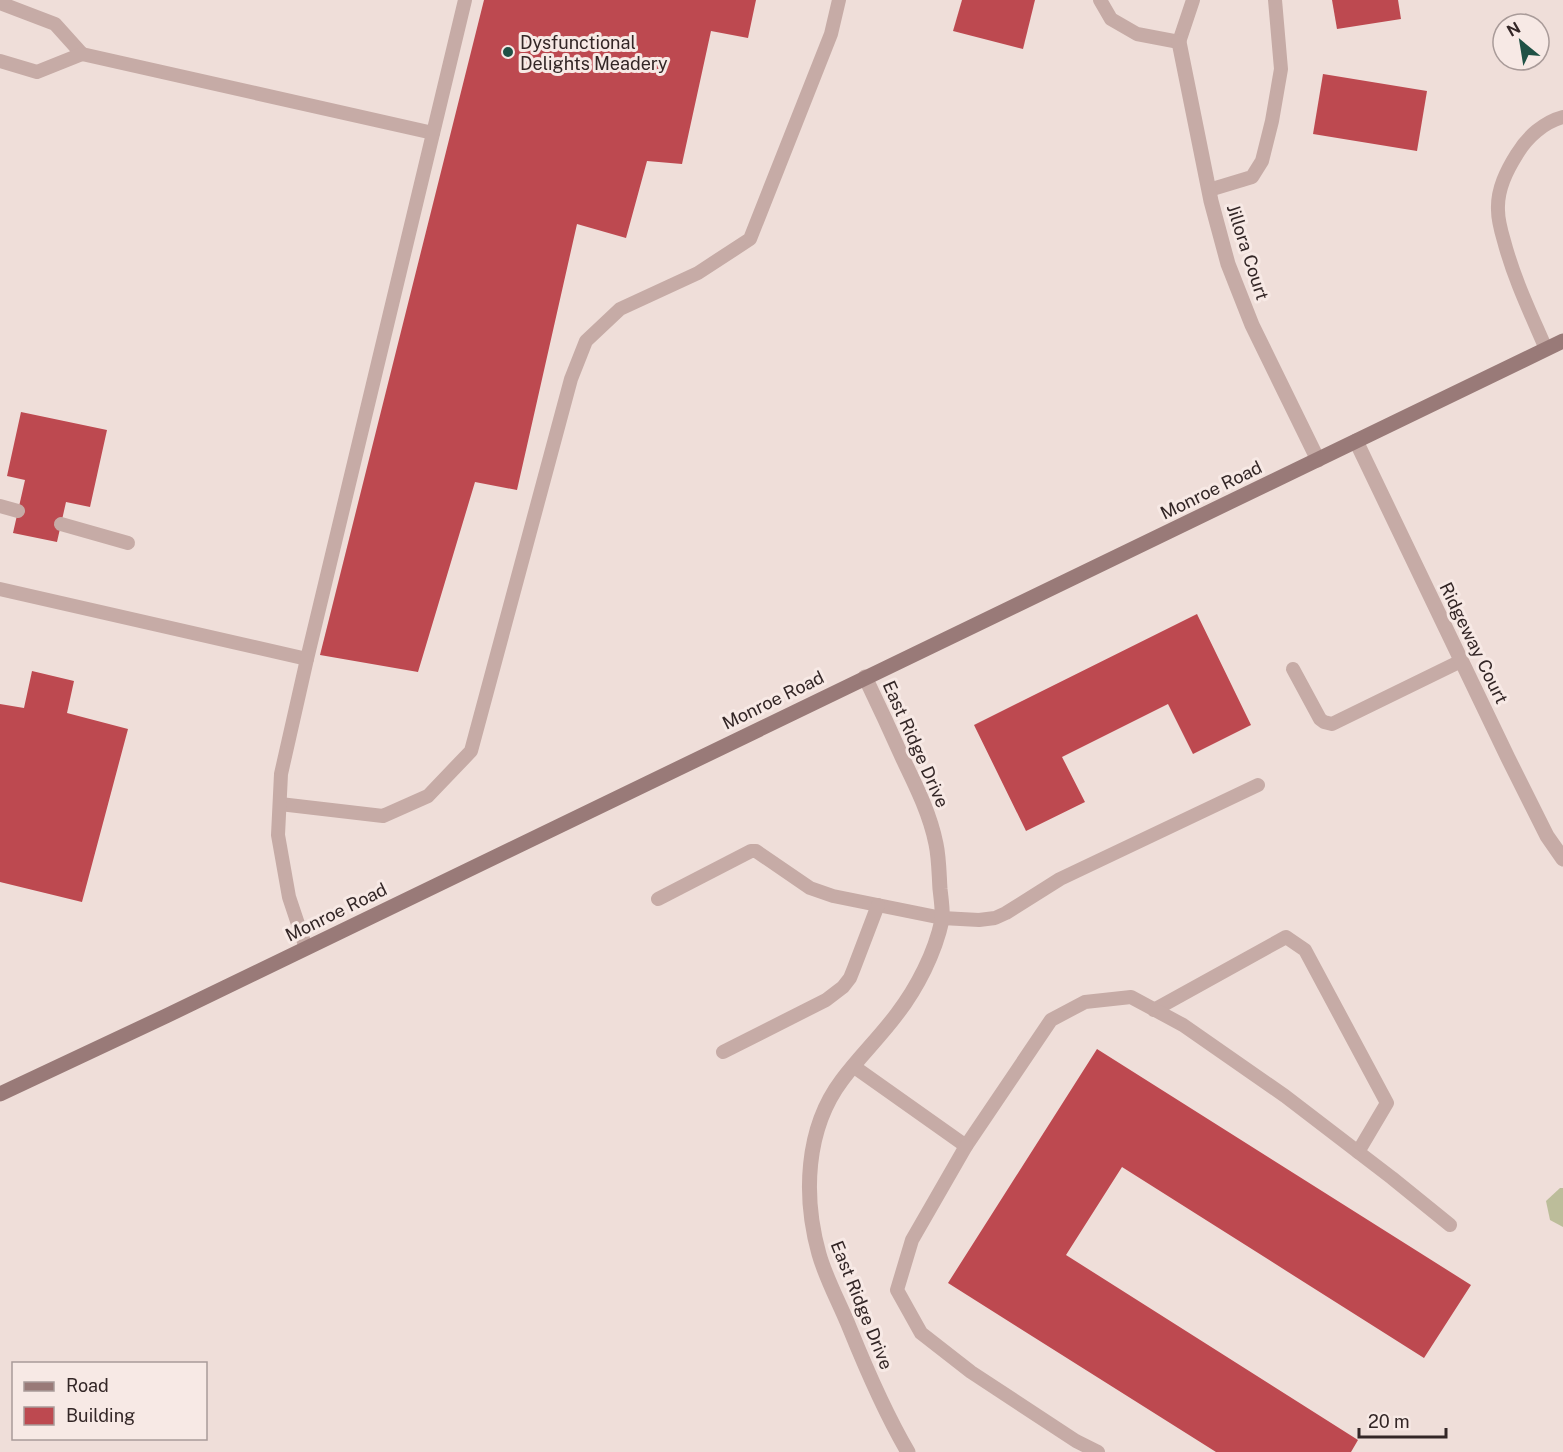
<svg xmlns="http://www.w3.org/2000/svg" width="1563" height="1452" font-family="'Public Sans',sans-serif">
<style>
.green{fill:#bcbd9a}
.building{fill:#bd4950}
.lines{fill:none;stroke-linecap:round;stroke-linejoin:round}
.lane{stroke:#c6aba6;stroke-width:14}
.street{stroke:#c6aba6;stroke-width:15}
.secondary{stroke:#997a78;stroke-width:15}
.poi-dot{fill:#1f5145;stroke:#f7e9e5;stroke-width:2}
.labels{text-anchor:middle;dominant-baseline:central;stroke-width:6;stroke-linejoin:round;paint-order:stroke}
.poi-label{font-size:18px;fill:#332626;stroke:#f7e9e5;text-anchor:start}
.street-label{font-size:18px;fill:#332626;stroke:#f7e9e5}
</style>
<rect width="100%" height="100%" fill="#efded9"/>
<polygon class="green" points="1560,1188 1563,1188 1563,1227 1550,1220 1546,1201"/>
<g class="building">
<polygon points="484,0 756,0 748,38 711,31 682,164 647,161 626,238 577,224 517,490 475,482 418,672 320,655"/>
<polygon points="962,0 1035,0 1023,49 953,31"/>
<polygon points="1332,0 1398,0 1401,19 1337,29"/>
<polygon points="1323,74 1427,91 1417,151 1313,134"/>
<polygon points="21,412 107,430 90,507 66,502 57,542 13,533 25,480 7,476"/>
<polygon points="1197,614 1251,725 1193,754 1168,704 1062,757 1085,802 1026,831 974,725"/>
<polygon points="32,671 74,681 67,713 128,729 82,902 0,882 0,704 24,708"/>
<polygon points="1097,1049 1471,1285 1424,1358 1122,1167 1066,1255 1358,1440 1351,1452 1216,1452 948,1283"/>
</g>
<g class="lines">
<g class="lane">
<polyline points="1100,0 1111,19 1137,34 1179,42 1193,0"/>
<polyline points="0,3 55,24 82,54"/>
<polyline points="0,61 37,72 82,54 433,133"/>
<polyline points="1209,190 1252,177 1262,161 1272,121 1281,69 1275,0"/>
<path d="M 1546,349 C 1531,314 1514,279 1504,241 C 1501,231 1498,220 1498,210 C 1497,189 1507,170 1517,154 C 1527,137 1544,122 1563,117"/>
<polyline points="0,506 18,511"/>
<polyline points="61,524 128,543"/>
<polyline points="0,589 307,659"/>
<polyline points="1293,669 1320,719 1324,722 1332,724 1461,661"/>
<polyline points="280,804 383,816 428,796 471,751 571,379 586,341 620,309 698,273 750,239 831,34 839,0"/>
<polyline points="658,899 751,851 756,851 810,888 833,896 942,918 979,920 995,918 1006,913 1060,879 1258,785"/>
<polyline points="306,948 289,897 278,835 281,774 307,659 465,0"/>
<polyline points="1154,1010 1286,937 1305,950 1387,1103 1358,1152"/>
<polyline points="723,1052 826,1000 843,987 850,978 854,968 878,905"/>
<polyline points="853,1066 966,1146 1051,1020 1085,1002 1131,997 1183,1025 1285,1096 1392,1178 1450,1225"/>
<polyline points="966,1146 912,1240 897,1290 921,1333 971,1372 1076,1441 1098,1452"/>
</g>
<g class="street">
<polyline points="1179,42 1211,201 1228,264 1252,325 1318,460"/>
<polyline points="1356,441 1508,758 1547,836 1563,859"/>
<path d="M 865,677 C 878,704 891,732 903,759 C 916,786 930,814 936,844 C 939,858 939,874 940,889 C 941,898 943,911 942,920 C 935,953 917,988 897,1014 C 880,1037 859,1057 842,1080 C 805,1129 803,1197 819,1254 C 826,1279 840,1304 850,1329 C 867,1371 885,1413 908,1452"/>
</g>
<polyline class="secondary" points="0,1094 166,1016 1563,341"/>
</g>
<circle class="poi-dot" cx="508" cy="52" r="6"/>
<g class="labels">
<g class="poi-label">
<text x="520" y="42">Dysfunctional<tspan x="520" dy="21">Delights Meadery</tspan></text>
</g>
<g class="street-label">
<text transform="translate(1248 252) rotate(72)">Jillora Court</text>
<text transform="translate(1211 490) rotate(-26)">Monroe Road</text>
<text transform="translate(1474 643) rotate(64)">Ridgeway Court</text>
<text transform="translate(773 700) rotate(-26)">Monroe Road</text>
<text transform="translate(916 744) rotate(66)">East Ridge Drive</text>
<text transform="translate(336 912) rotate(-26)">Monroe Road</text>
<text transform="translate(862 1305) rotate(68)">East Ridge Drive</text>
</g>
</g>
<rect x="12" y="1362" width="195" height="78" fill="#f7e9e5" stroke="#a99b99" stroke-width="1.5"/>
<rect x="24" y="1382" width="30" height="9" fill="#997a78" stroke="#a99b99" stroke-width="1.5"/>
<text x="66" y="1392" font-size="18" fill="#332626">Road</text>
<rect x="24" y="1407" width="30" height="18" fill="#bd4950" stroke="#a99b99" stroke-width="1.5"/>
<text x="66" y="1422" font-size="18" fill="#332626">Building</text>
<g transform="translate(1521 42) rotate(330)"><circle r="28" fill="#f7e9e5" stroke="#a99b99" stroke-width="1.5"/>
<path d="M0-4.5L10 22L0 15L-10 22Z" fill="#1f5145"/>
<text y="-9" font-size="16" font-weight="bold" text-anchor="middle" fill="#332626">N</text>
</g>
<path d="M1359 1428v9h87v-9" fill="none" stroke="#332626" stroke-width="3"/>
<text x="1368" y="1428" font-size="18" fill="#332626" stroke="#f7e9e5" stroke-width="4.5" paint-order="stroke">20 m</text>
</svg>
